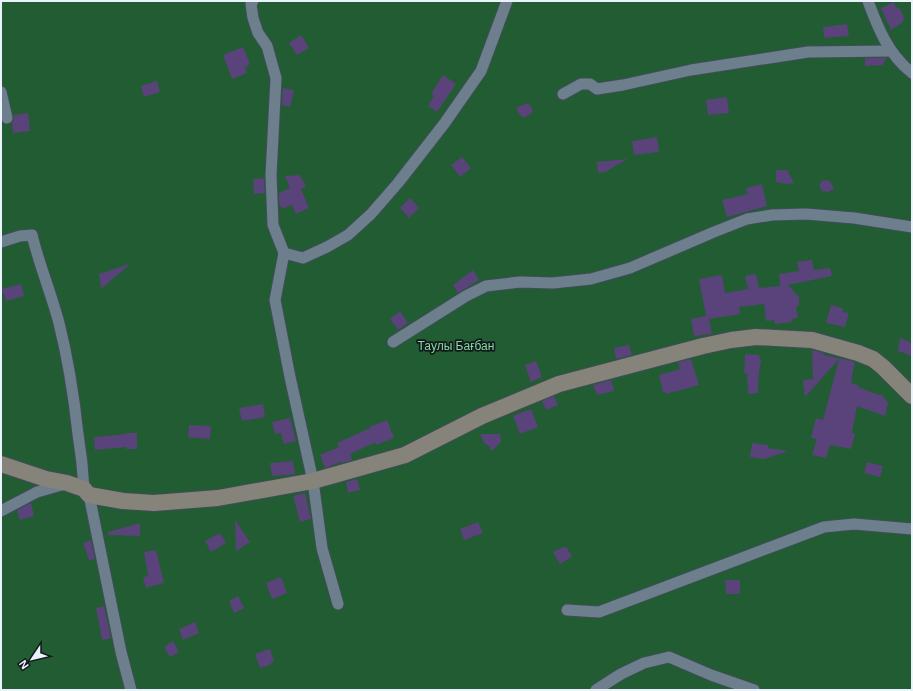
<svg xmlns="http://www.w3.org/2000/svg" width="913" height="691" font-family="Helvetica,sans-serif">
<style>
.green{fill:#225c33}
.building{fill:#5a427a}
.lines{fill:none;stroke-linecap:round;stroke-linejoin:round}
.street-casing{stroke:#414d59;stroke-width:13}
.secondary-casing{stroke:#414d59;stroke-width:18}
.street{stroke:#6d7e8d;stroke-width:11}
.secondary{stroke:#86837a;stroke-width:16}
.labels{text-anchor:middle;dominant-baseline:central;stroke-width:3.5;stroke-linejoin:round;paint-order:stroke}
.park-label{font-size:12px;fill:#85d998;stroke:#12191f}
</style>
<rect width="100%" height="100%" fill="#23323f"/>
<rect class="green" x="1" y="1" width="911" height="689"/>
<g class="building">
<polygon points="894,2 895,6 900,9 904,17 903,22 891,30 881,8"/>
<polygon points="847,24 849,36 824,38 823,27"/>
<polygon points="301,35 309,48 297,55 289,43"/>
<polygon points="243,47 250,64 245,68 247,73 232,79 223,55"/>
<polygon points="865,58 887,58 882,65 865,66"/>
<polygon points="443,75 456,84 437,112 428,106 434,96 431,94"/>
<polygon points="157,81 160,92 144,97 141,86"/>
<polygon points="283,88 294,90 290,107 282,105"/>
<polygon points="727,97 729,113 708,115 706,100"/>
<polygon points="527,103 531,106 533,112 524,118 519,114 516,108"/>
<polygon points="28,113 30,131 13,133 12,123 14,120 14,115"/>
<polygon points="657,137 659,152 634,155 632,141"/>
<polygon points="462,157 471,168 460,177 451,165"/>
<polygon points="628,159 605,172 598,173 597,162"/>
<polygon points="776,170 787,170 794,183 786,184 776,182"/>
<polygon points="300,175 306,187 301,189 309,208 296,214 292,205 282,209 279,202 279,193 290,188 285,176"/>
<polygon points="264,178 265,193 254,194 253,179"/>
<polygon points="824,180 830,181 834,189 828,192 822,191 819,185 821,182"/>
<polygon points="762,184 767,206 727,217 722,200 748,194 746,188"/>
<polygon points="410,198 419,208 409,218 400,208"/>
<polygon points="812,260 814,270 830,268 832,276 788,285 799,297 799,305 796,307 798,318 791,319 792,322 775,324 774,320 766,321 764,304 739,307 740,314 709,319 712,334 694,336 691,319 706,316 699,279 722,275 725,293 748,289 745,276 756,274 759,288 780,286 779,274 799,271 797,262"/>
<polygon points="129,264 129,265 101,289 99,274"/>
<polygon points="473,270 479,280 458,293 453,285"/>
<polygon points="21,284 24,296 6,301 2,289"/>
<polygon points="831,305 843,308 842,312 849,313 845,327 826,323"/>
<polygon points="400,311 408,323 398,330 390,319"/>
<polygon points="900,338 910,342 912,345 912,356 898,351"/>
<polygon points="629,345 632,355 616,359 614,348"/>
<polygon points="812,350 823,353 824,355 855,362 851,383 859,385 858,387 879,395 882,395 888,403 885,416 857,406 852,433 855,434 851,449 830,445 826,458 812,455 817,439 811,438 816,418 823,420 839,359 805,397 803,380 813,379"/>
<polygon points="745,354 759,355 761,361 759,372 758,393 748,394 747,373 744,373"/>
<polygon points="691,359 699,385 666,394 665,392 663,392 659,375 680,369 678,362"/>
<polygon points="536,361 542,377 531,382 525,365"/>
<polygon points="611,380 614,391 597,395 593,385"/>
<polygon points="554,396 558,405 546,410 542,401"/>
<polygon points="263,404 265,417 242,421 239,408"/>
<polygon points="531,409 538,427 520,434 513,416"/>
<polygon points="290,418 296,441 284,444 281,433 275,434 272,422"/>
<polygon points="387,420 394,438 376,445 376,442 350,454 352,460 341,463 341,462 325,468 320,455 339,447 337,443 370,428 369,427"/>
<polygon points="189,425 211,426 210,439 188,437"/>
<polygon points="126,433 137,433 137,449 126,449 126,447 95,450 94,437 126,434"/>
<polygon points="480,434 500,434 501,442 492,451 488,445 485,444"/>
<polygon points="752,443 769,445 768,448 788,451 764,459 750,457"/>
<polygon points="293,461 295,474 272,476 270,463"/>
<polygon points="867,462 883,466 880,477 864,473"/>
<polygon points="357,479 360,490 348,493 346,482"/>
<polygon points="305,493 311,519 300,522 293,496"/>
<polygon points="31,503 34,516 20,520 17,510"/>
<polygon points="235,520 250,542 236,551"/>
<polygon points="478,522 483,533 464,540 460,529"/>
<polygon points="140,523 140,536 108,535 108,532"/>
<polygon points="220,533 226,543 211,552 205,541"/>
<polygon points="91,540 95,559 89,560 83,543"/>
<polygon points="566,546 572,557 560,564 553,552"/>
<polygon points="156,550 164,583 146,588 143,577 148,576 144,552"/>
<polygon points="281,577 287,593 272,599 266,583"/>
<polygon points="725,580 740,580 740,594 726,594"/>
<polygon points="238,596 244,608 234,613 229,601"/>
<polygon points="104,606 111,638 102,640 96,608"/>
<polygon points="195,622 199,633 183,640 179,629"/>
<polygon points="173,641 179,652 170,657 164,647"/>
<polygon points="270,649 274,661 271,662 272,664 260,668 255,654"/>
</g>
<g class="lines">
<defs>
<g id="street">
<polyline points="253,1 251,4 253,18 258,33 267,46 276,78 271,175 273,225 284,253 303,258 327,247 348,235 371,214 398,183 444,124 481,71 507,1"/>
<path d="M 868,1 C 878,28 888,54 912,73"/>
<polyline points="1,92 7,118"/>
<polyline points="563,94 581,84 590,84 597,89 623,85 691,70 808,52 891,51"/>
<path d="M 1,242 L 20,236 L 32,235 C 39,264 51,293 59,323 C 68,359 74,397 78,434 C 81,452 83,470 84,489"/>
<polyline points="284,253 275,300 290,377 313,481 322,548 338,604"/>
<polyline points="393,342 466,296 486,286 520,282 553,283 591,279 630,268 714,232 747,219 772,215 806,214 854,218 912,227"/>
<polyline points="89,495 121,652 131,690"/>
<polyline points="1,511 37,492 65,484"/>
<polyline points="567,610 599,612 824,527 854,524 912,529"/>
<polyline points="596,690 621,674 644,663 669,657 711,675 754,690"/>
</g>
<polyline id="secondary" points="1,464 46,479 67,483 84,489 89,495 123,501 154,503 218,498 313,481 405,455 482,416 559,384 703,346 731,340 756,337 812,340 858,353 873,359 883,367 912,396"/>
</defs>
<use href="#street" class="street-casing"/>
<use href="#secondary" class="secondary-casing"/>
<use href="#street" class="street"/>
<use href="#secondary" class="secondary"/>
</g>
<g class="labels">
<g class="park-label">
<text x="456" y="346">Таулы Бағбан</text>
</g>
</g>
<rect width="913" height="691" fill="none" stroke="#eaf3fc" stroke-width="4"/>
<g transform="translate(32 659) rotate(235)" stroke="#12191f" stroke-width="3" paint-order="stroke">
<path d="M0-3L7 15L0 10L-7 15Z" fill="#eaf3fc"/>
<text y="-6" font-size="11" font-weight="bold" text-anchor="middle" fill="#eaf3fc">N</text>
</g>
</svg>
